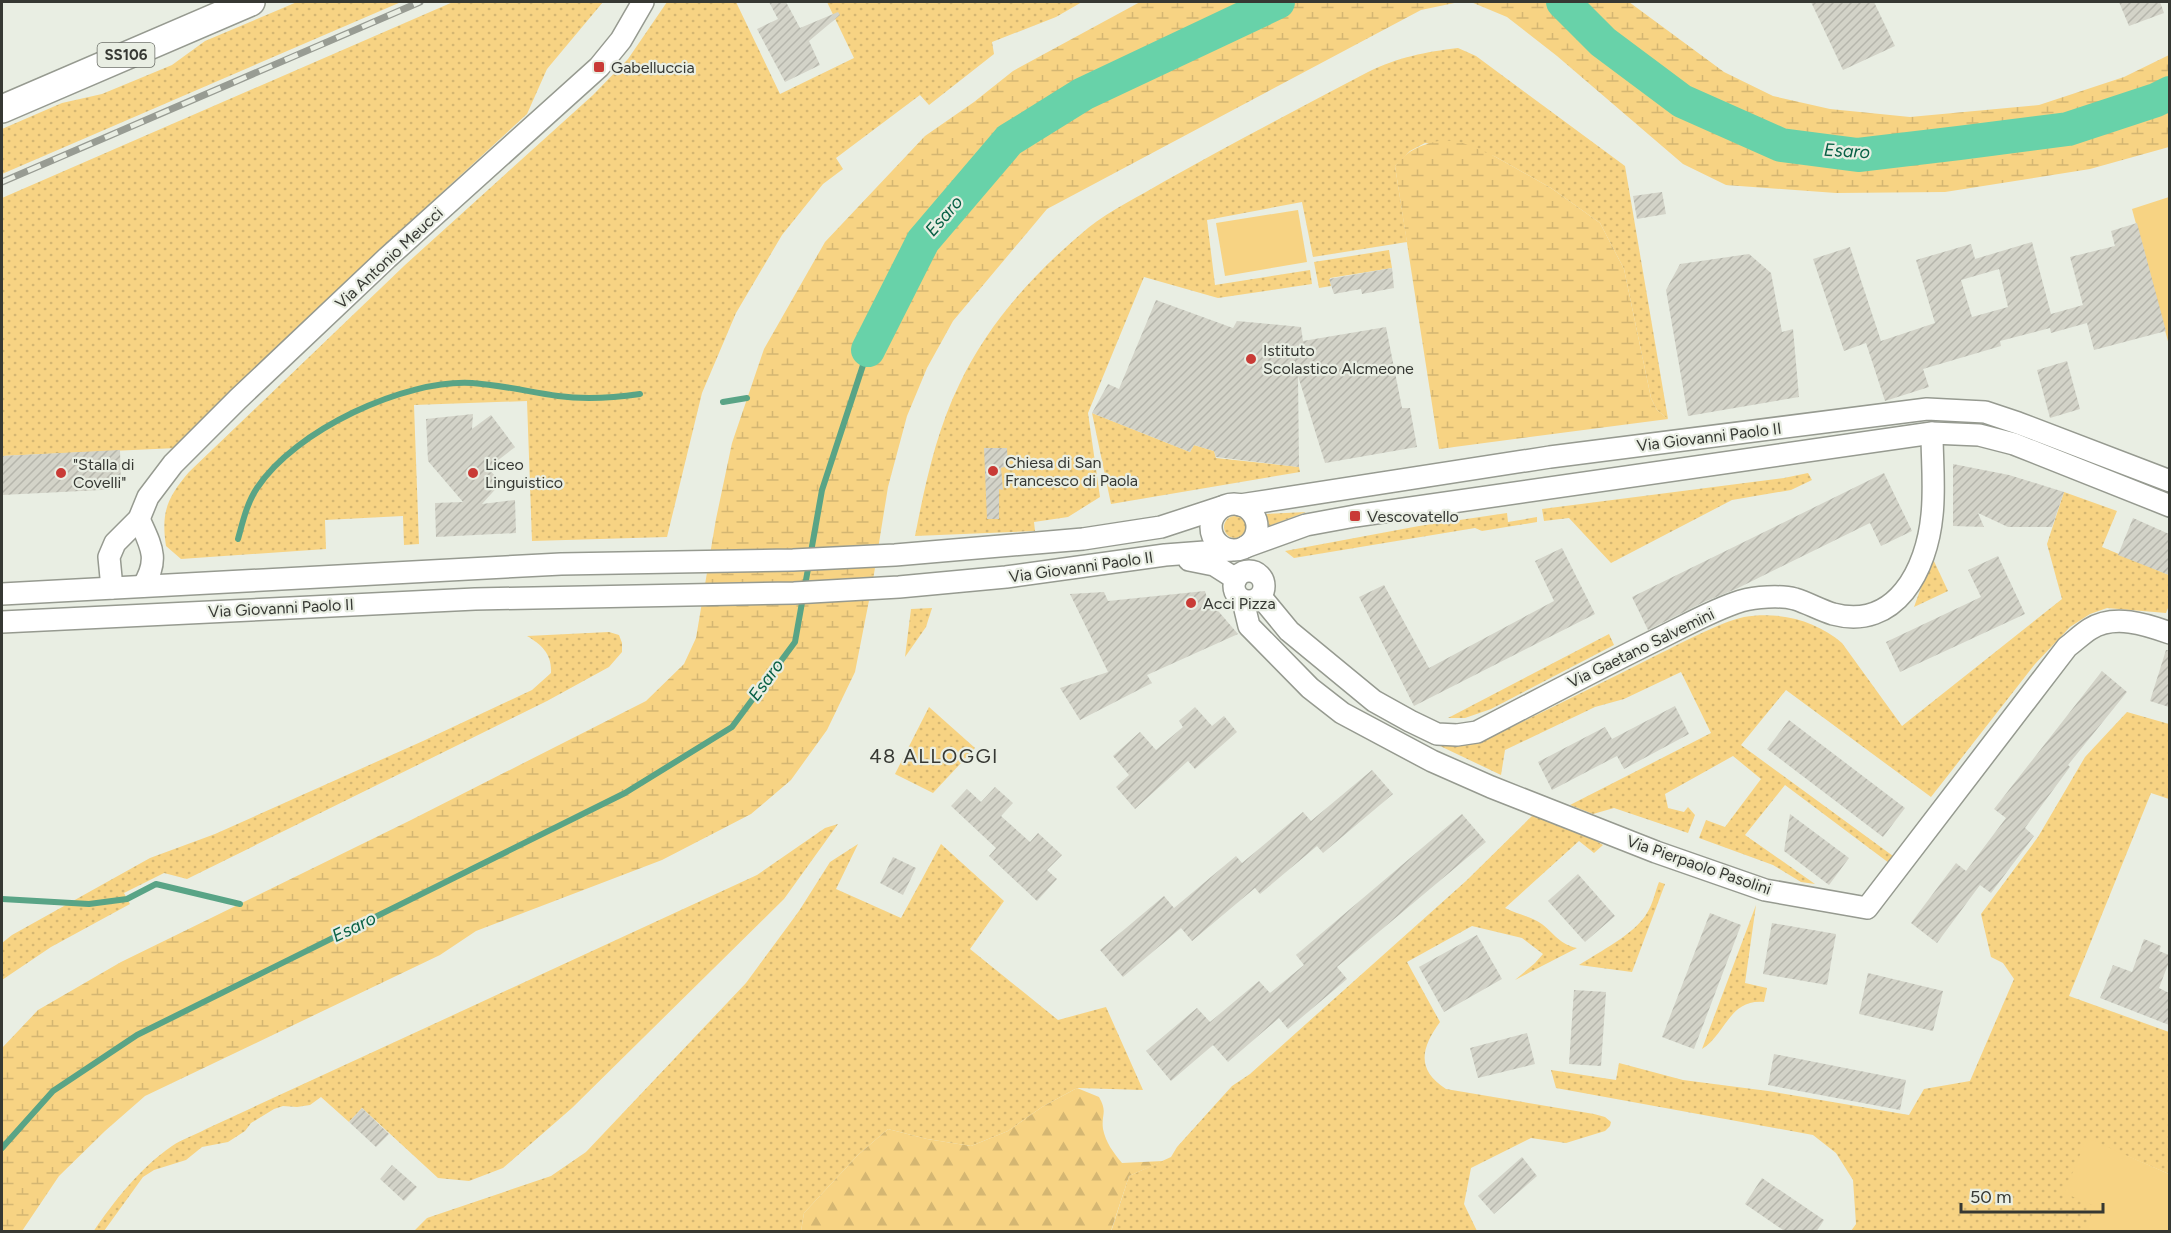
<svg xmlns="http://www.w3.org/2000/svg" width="2171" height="1233" font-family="Figtree,sans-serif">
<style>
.grass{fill:url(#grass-dots)}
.forest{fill:url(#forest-firs)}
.wetland{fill:url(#wetland-marsh)}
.park{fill:#f7d383}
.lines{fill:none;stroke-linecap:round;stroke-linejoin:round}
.stream{stroke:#59a486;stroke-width:6}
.river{stroke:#68d2a9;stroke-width:34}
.building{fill:url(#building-hatch);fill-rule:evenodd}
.minor-casing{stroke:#969a90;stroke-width:24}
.major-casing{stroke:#969a90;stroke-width:30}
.minor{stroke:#fff;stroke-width:21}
.major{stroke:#fff;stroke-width:27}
.rail-casing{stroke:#989c93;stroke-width:7}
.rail{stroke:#e9eee3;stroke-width:4.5;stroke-dasharray:14;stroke-linecap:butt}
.poi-dot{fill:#c93b36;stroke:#e9eee3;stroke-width:2}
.labels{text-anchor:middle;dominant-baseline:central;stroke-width:4.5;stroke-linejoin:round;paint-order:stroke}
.shield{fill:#e9eee3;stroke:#6c6f68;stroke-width:1.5}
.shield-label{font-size:15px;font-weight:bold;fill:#363833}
.poi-label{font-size:16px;fill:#363833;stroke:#e9eee3;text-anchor:start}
.street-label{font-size:16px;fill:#363833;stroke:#e9eee3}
.water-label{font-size:18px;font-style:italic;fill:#096146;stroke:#e9eee3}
.quarter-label{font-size:20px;letter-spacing:1.5px;fill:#363833;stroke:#e9eee3}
</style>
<defs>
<pattern id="grass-dots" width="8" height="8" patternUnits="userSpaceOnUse" patternTransform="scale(1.5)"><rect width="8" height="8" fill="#f7d383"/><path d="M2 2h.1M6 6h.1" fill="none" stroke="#d4b672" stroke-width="1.8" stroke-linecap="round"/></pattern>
<pattern id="forest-firs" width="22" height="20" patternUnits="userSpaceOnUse" patternTransform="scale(1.5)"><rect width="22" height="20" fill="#f7d383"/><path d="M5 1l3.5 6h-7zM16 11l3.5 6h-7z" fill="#d4b672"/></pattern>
<pattern id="wetland-marsh" width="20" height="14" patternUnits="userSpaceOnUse" patternTransform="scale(1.5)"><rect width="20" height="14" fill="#f7d383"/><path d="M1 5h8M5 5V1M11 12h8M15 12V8" fill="none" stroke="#d4b672"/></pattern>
<pattern id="building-hatch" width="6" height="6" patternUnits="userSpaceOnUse" patternTransform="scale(1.5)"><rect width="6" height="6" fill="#d3d3c8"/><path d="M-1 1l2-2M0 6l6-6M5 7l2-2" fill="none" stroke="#b6b6ac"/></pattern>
</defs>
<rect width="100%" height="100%" fill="#e9eee3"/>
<g class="grass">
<polygon points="297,2 401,2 2,174 2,129 62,103 102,94 172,65 205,41"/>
<polygon points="453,2 603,2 547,69 527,114 346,281 177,448 2,456 2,198"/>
<path d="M 667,2 L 736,2 L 780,94 L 854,58 L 827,2 L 1082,2 L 1056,17 L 992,42 L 994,54 L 929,105 L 920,95 L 836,158 L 843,169 L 823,184 L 782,235 L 736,313 L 702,393 L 667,537 L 532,541 L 527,401 L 414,405 L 419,544 L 404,545 L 403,516 L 325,520 L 326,549 L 181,559 L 166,546 C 161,512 167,498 189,472 L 405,265 L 593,95 L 628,59 Z"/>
<path d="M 1458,48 L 1476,56 L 1625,166 L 1668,419 L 1657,410 L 1651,398 L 1624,269 L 1600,223 L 1551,188 L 1494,156 L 1425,143 L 1410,151 L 1395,166 L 1407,242 L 1313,257 L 1302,202 L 1207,220 L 1215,285 L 1310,270 L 1312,284 L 1218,298 L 1144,277 L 1088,413 L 1100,497 L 1068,517 L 1034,522 L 1035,531 L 915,536 C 925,485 936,432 959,385 C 988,323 1036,271 1088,228 C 1110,210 1140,196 1165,181 C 1232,143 1300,108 1368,72 C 1399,57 1425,52 1458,48 Z"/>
<polygon points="1389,250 1392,268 1330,278 1331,286 1319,288 1314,262"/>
<polygon points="1092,413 1190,452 1194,445 1214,451 1216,458 1299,467 1300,472 1111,504"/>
<polygon points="1808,473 1812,480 1791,490 1732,500 1611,563 1569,518 1544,521 1542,509 1784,478"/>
<path d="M 2064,492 L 2117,511 L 2102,547 L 2169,575 L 2169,605 L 2166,613 L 2107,608 L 2090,614 L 2070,627 L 2035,664 L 1931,797 L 1786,690 L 1741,745 L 1893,856 L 1889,863 L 1785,785 L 1745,835 L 1815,884 L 1801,882 L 1773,865 L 1699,838 L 1706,820 L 1725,827 L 1761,779 L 1733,756 L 1665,794 L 1668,808 L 1684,812 L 1688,807 L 1695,815 L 1688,833 L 1614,808 L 1593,814 L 1570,805 L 1711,733 L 1681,672 L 1624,699 L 1595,707 L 1505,750 L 1501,775 L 1438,745 L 1459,746 L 1481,742 C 1538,714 1596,686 1653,657 C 1676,646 1720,622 1744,617 C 1778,611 1816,620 1842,643 L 1902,726 L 2062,599 L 2047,544 Z"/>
<polygon points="1306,512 1269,526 1266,514"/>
<polygon points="1507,513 1508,522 1537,517 1537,522 1482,531 1475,528 1294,558 1285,551 1419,526"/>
<circle cx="1235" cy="527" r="11"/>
<polygon points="1932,557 1948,591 1914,607"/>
<polygon points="932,608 926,627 905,657 911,609"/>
<path d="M 609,632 L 619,635 L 622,643 L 622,652 L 609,667 L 547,701 L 187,879 L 164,873 L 124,893 L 130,904 L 51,947 L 2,980 L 2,943 L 12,935 L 150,858 L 215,834 L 423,741 L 532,690 L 551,673 C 552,654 542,645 527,636 Z"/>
<polygon points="1609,634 1614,645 1491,709 1465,718 1448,718"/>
<polygon points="929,707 975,748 933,793 895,774"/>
<polygon points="2127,712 2169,724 2169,799 2151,793 2069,996 2169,1032 2169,1174 2127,1156 2094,1231 1851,1231 1856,1224 1853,1180 1836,1153 1813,1135 1556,1088 1551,1070 1616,1080 1619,1063 1683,1080 1768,1091 1909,1115 1924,1089 1970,1081 2014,979 2003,963 1991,957 1981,914 2038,837 2085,757"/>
<path d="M 1533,815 L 1586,835 L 1603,845 L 1594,853 L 1579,841 L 1505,908 C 1515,913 1527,916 1537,921 C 1553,930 1557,944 1577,948 L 1515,980 L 1535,963 L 1543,954 L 1522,938 L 1472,926 L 1407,962 L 1440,1022 C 1421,1048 1416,1070 1446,1089 L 1594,1114 L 1605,1117 L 1611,1122 L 1610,1126 L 1605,1131 L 1566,1143 L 1531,1138 L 1471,1168 L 1464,1204 L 1477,1231 L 1111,1232 L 1129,1176 L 1171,1157 L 1177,1147 L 1232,1086 L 1250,1074 L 1466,881 Z"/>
<path d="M 838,824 L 784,899 L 572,1108 L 503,1168 L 469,1181 L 438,1178 L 362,1108 L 349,1122 L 321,1097 L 310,1105 L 297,1107 L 283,1106 L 274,1109 L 251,1123 L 245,1131 L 228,1142 L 202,1147 L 186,1160 L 154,1170 L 143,1177 L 104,1231 L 93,1232 C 115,1200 140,1168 172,1146 C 182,1139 195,1135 206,1129 L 757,875 L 825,828 Z"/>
<polygon points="858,844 836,889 901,918 941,844 1004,901 970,949 1058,1020 1106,1007 1143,1090 1077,1088 1042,1107 1008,1131 971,1146 927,1139 888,1129 858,1155 804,1213 801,1231 413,1232 427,1218 551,1176 586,1152 746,983 799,911 830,862"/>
<path d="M 1659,882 L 1665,884 L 1632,972 L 1579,965 C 1599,952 1635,934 1647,913 C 1653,904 1655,892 1659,882 Z"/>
<path d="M 1756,905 L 1745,983 L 1767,988 L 1764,1002 C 1729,999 1726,1034 1702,1049 Z"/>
</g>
<path class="forest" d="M 1077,1088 L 1099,1097 C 1108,1113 1101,1114 1103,1129 C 1106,1143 1113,1152 1122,1163 L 1163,1161 L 1129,1176 L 1111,1231 L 801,1231 L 804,1213 L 858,1155 L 888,1129 L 927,1139 L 971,1146 L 1008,1131 L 1042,1107 Z"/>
<g class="wetland">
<polygon points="1140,2 1459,2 1421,10 1047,209 953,321 927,368 907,416 888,487 873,580 855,672 827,730 791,780 751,814 662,860 476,931 440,955 145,1096 105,1131 59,1176 22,1231 2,1231 2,1048 38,1010 121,962 411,820 646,701 684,664 696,638 716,519 732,443 764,349 825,242 925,136 974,102 1013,71"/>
<polygon points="1471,2 1629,2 1724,72 1773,96 1830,109 1910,117 2039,105 2124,77 2169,55 2169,147 2090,169 1945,192 1836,193 1726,185 1683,164 1557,56 1507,17"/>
<path d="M 1444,140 L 1463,143 L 1494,156 L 1551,188 L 1600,223 L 1624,269 L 1651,398 L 1657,410 L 1668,419 L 1439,449 L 1395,166 C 1409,149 1422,144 1444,140 Z"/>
</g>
<g class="park">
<polygon points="2169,197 2170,197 2169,345 2132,209"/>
<polygon points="1298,210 1307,262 1225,276 1216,223"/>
<polygon points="2087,1138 2169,1174 2169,1231 2084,1231 2095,1206 2064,1193"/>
</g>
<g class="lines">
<g class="stream">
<polyline points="723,402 747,398"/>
<path d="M 238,539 C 243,521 247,503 257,488 C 295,430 405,379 472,383 C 501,385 530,392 558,396 C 586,400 613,398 640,394"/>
<polyline points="2,899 89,904 127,899 156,884 240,904"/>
<polyline points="2,1148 53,1091 137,1035 625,793 732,727 795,642 822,490 868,350"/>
</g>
<g class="river">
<polyline points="1563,2 1603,42 1682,101 1781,145 1858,155 1959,143 2068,129 2156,100 2170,93"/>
<polyline points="868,350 923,241 1009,140 1083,94 1278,2"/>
</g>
</g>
<g class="building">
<polygon points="769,2 786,2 800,28 838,12 840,15 809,41 820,65 785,82 757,29 778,19"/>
<polygon points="1811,2 1874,2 1895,46 1843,70"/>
<polygon points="2119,2 2160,2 2164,13 2129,26"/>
<polygon points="1662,192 1666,214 1637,219 1633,196"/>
<path d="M 2137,223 L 2166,331 L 2094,350 L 2087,323 L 2051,333 L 2050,328 L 2000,341 L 2001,346 L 1923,369 L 1929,387 L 1885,401 L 1866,343 L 1844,351 L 1813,259 L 1850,247 L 1881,341 L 1935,323 L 1916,260 L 1971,244 L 1975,259 L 2032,242 L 2051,314 L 2083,305 L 2070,257 L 2115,246 L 2111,231 ZM 1999,269 L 2008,307 L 1972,317 L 1961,280 Z"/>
<polygon points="1749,254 1771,273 1782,332 1793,329 1799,397 1688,416 1666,290 1680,264"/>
<polygon points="1392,268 1394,288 1362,294 1361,289 1334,294 1329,279"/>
<polygon points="1156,300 1233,328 1237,321 1301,327 1303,341 1386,327 1402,408 1410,408 1417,447 1325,463 1298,376 1299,467 1216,457 1214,451 1194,445 1190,452 1092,413 1108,384 1119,389"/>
<polygon points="2067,361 2080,409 2050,418 2037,370"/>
<polygon points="473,414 472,429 491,415 515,447 488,468 501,483 482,504 515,500 516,533 436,537 435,503 463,502 428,461 426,419"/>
<polygon points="984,448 1007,448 1008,466 1001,468 1003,490 999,489 999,519 987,519"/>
<polygon points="120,450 121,489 2,495 2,456"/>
<polygon points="1953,464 2009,475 2064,492 2052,527 2008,527 1978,513 1984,527 1953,526"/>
<polygon points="1884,473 1912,531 1881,546 1870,523 1736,589 1704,602 1648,630 1632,597"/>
<polygon points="2133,518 2169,534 2169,575 2118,555"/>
<polygon points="1562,548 1595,614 1414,706 1359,597 1384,585 1429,668 1554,601 1535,561"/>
<polygon points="1998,556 2025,614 1900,672 1886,642 1981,597 1968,570"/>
<polygon points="1205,591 1207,598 1238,634 1147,675 1152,683 1080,720 1060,688 1108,672 1070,594 1104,592 1108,601"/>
<polygon points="2166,650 2169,650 2169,707 2150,701"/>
<polygon points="2102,671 2127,692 2068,765 2070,767 2025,828 2034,836 1991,893 1980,885 1937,943 1911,923 1956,863 1966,871 2006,818 1994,809"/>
<polygon points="1675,706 1689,734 1624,769 1617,756 1552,790 1538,762 1605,727 1612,739"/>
<polygon points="1195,707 1212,726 1224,716 1237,732 1195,769 1188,761 1135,809 1116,787 1129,775 1113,756 1140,732 1156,750 1183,727 1179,721"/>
<polygon points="1789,720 1905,808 1883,837 1767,749"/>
<polygon points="1372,770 1393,794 1323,853 1317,846 1260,894 1255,888 1192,941 1181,928 1123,977 1100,950 1164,896 1174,908 1236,856 1242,863 1303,812 1311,821"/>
<polygon points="995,787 1013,803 1001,816 1030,842 1038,833 1062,855 1047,870 1057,879 1037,901 989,856 996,848 951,806 967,789 981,802"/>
<polygon points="1462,814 1486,842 1337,967 1347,979 1288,1029 1279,1018 1228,1062 1213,1045 1171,1081 1146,1051 1197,1008 1210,1022 1259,981 1270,993 1304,965 1296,955"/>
<polygon points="1790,814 1849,858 1829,885 1784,851"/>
<polygon points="893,857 916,868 903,895 880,883"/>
<polygon points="1578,874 1615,916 1585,942 1548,901"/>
<polygon points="1710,913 1741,925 1694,1049 1662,1037"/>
<polygon points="1772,923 1836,934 1827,985 1763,974"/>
<polygon points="1477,935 1502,979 1444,1012 1419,967"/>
<polygon points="2144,939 2161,946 2159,951 2169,955 2169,962 2159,988 2169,993 2169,1025 2100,998 2113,965 2132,972"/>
<polygon points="1868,973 1943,991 1933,1031 1859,1014"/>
<polygon points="1574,990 1606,992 1601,1066 1569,1064"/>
<polygon points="1527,1033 1535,1064 1478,1078 1470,1048"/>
<polygon points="1774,1054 1906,1080 1900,1110 1768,1085"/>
<polygon points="362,1108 389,1134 376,1147 349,1122"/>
<polygon points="1522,1157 1537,1176 1494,1214 1478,1196"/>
<polygon points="392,1165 417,1187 404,1201 380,1179"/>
<polygon points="1762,1178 1824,1220 1816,1232 1786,1232 1745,1204"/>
</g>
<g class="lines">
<defs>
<g id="minor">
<circle cx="1234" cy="527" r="23"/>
<polyline points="1240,505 1550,457 1927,409 1985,412 2018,423 2170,481"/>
<path d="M 139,519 C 151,546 160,559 143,586"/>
<polyline points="1245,547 1306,525 1355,516 1932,433 1979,435 2014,444 2170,506"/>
<polyline points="1189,560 1214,565 1236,579"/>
<circle cx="1249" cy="586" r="15"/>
<polyline points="112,588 109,557 115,543 139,519 148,497 173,464 238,399 387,258 599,67 621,40 643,2"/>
<polyline points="2,594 561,564 793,560 895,555 1083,539 1161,527 1222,507"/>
<path d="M 1261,597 L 1289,631 L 1374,701 L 1410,721 L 1437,734 L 1457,735 L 1477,732 C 1537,701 1597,669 1658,639 C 1685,626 1712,610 1741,601 C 1755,597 1780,595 1795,599 C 1808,603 1820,610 1833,614 C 1896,631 1927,569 1932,515 C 1935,488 1932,460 1932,433"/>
<path d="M 1243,601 L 1249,626 L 1310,688 L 1342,713 L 1432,761 L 1491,787 L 1656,852 L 1765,890 L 1867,908 L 2067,647 C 2075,641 2082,634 2090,629 C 2114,614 2145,624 2170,633"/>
<polyline points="2,622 475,599 794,593 899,587 1006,577 1165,555 1231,550"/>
</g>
<polyline id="major" points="2,109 251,2"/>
</defs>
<use href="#minor" class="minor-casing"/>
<use href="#major" class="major-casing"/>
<use href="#minor" class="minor"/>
<use href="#major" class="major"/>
<defs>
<polyline id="rail" points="2,182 420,2"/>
</defs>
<use href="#rail" class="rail-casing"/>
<use href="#rail" class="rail"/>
</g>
<g class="poi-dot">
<rect x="593" y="61" width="12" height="12" rx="3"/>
<circle cx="1251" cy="359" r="6"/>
<circle cx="993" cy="471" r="6"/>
<circle cx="61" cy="473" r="6"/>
<circle cx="473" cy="473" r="6"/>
<rect x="1349" y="510" width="12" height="12" rx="3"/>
<circle cx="1191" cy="603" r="6"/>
</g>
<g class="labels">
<rect class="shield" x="97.5" y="43" width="57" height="24" rx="4.5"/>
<g class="shield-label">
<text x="126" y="55">SS106</text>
</g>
<g class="poi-label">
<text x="611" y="67">Gabelluccia</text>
<text x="1263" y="350">Istituto<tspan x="1263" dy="18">Scolastico Alcmeone</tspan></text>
<text x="1005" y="462">Chiesa di San<tspan x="1005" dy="18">Francesco di Paola</tspan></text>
<text x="73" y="464">"Stalla di<tspan x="73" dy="18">Covelli"</tspan></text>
<text x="485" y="464">Liceo<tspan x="485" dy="18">Linguistico</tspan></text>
<text x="1367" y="516">Vescovatello</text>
<text x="1203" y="603">Acci Pizza</text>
</g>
<g class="street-label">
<text transform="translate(389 258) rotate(-43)">Via Antonio Meucci</text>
<text transform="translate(1709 437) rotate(-7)">Via Giovanni Paolo II</text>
<text transform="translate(1081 567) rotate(-8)">Via Giovanni Paolo II</text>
<text transform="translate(281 608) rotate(-3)">Via Giovanni Paolo II</text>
<text transform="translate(1641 648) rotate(-26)">Via Gaetano Salvemini</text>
<text transform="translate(1699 865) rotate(19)">Via Pierpaolo Pasolini</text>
</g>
<g class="water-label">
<text transform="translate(1847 151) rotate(3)">Esaro</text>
<text transform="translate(944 216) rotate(-49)">Esaro</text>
<text transform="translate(766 680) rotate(-54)">Esaro</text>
<text transform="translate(354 927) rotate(-26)">Esaro</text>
</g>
<g class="quarter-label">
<text x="934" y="756">48 ALLOGGI</text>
</g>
</g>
<rect width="2171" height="1233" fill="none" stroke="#363833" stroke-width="6"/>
<path d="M1961 1203v9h142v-9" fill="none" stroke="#363833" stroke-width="3"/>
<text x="1970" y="1203" font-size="18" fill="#363833" stroke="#e9eee3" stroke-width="4.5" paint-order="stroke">50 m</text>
</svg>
